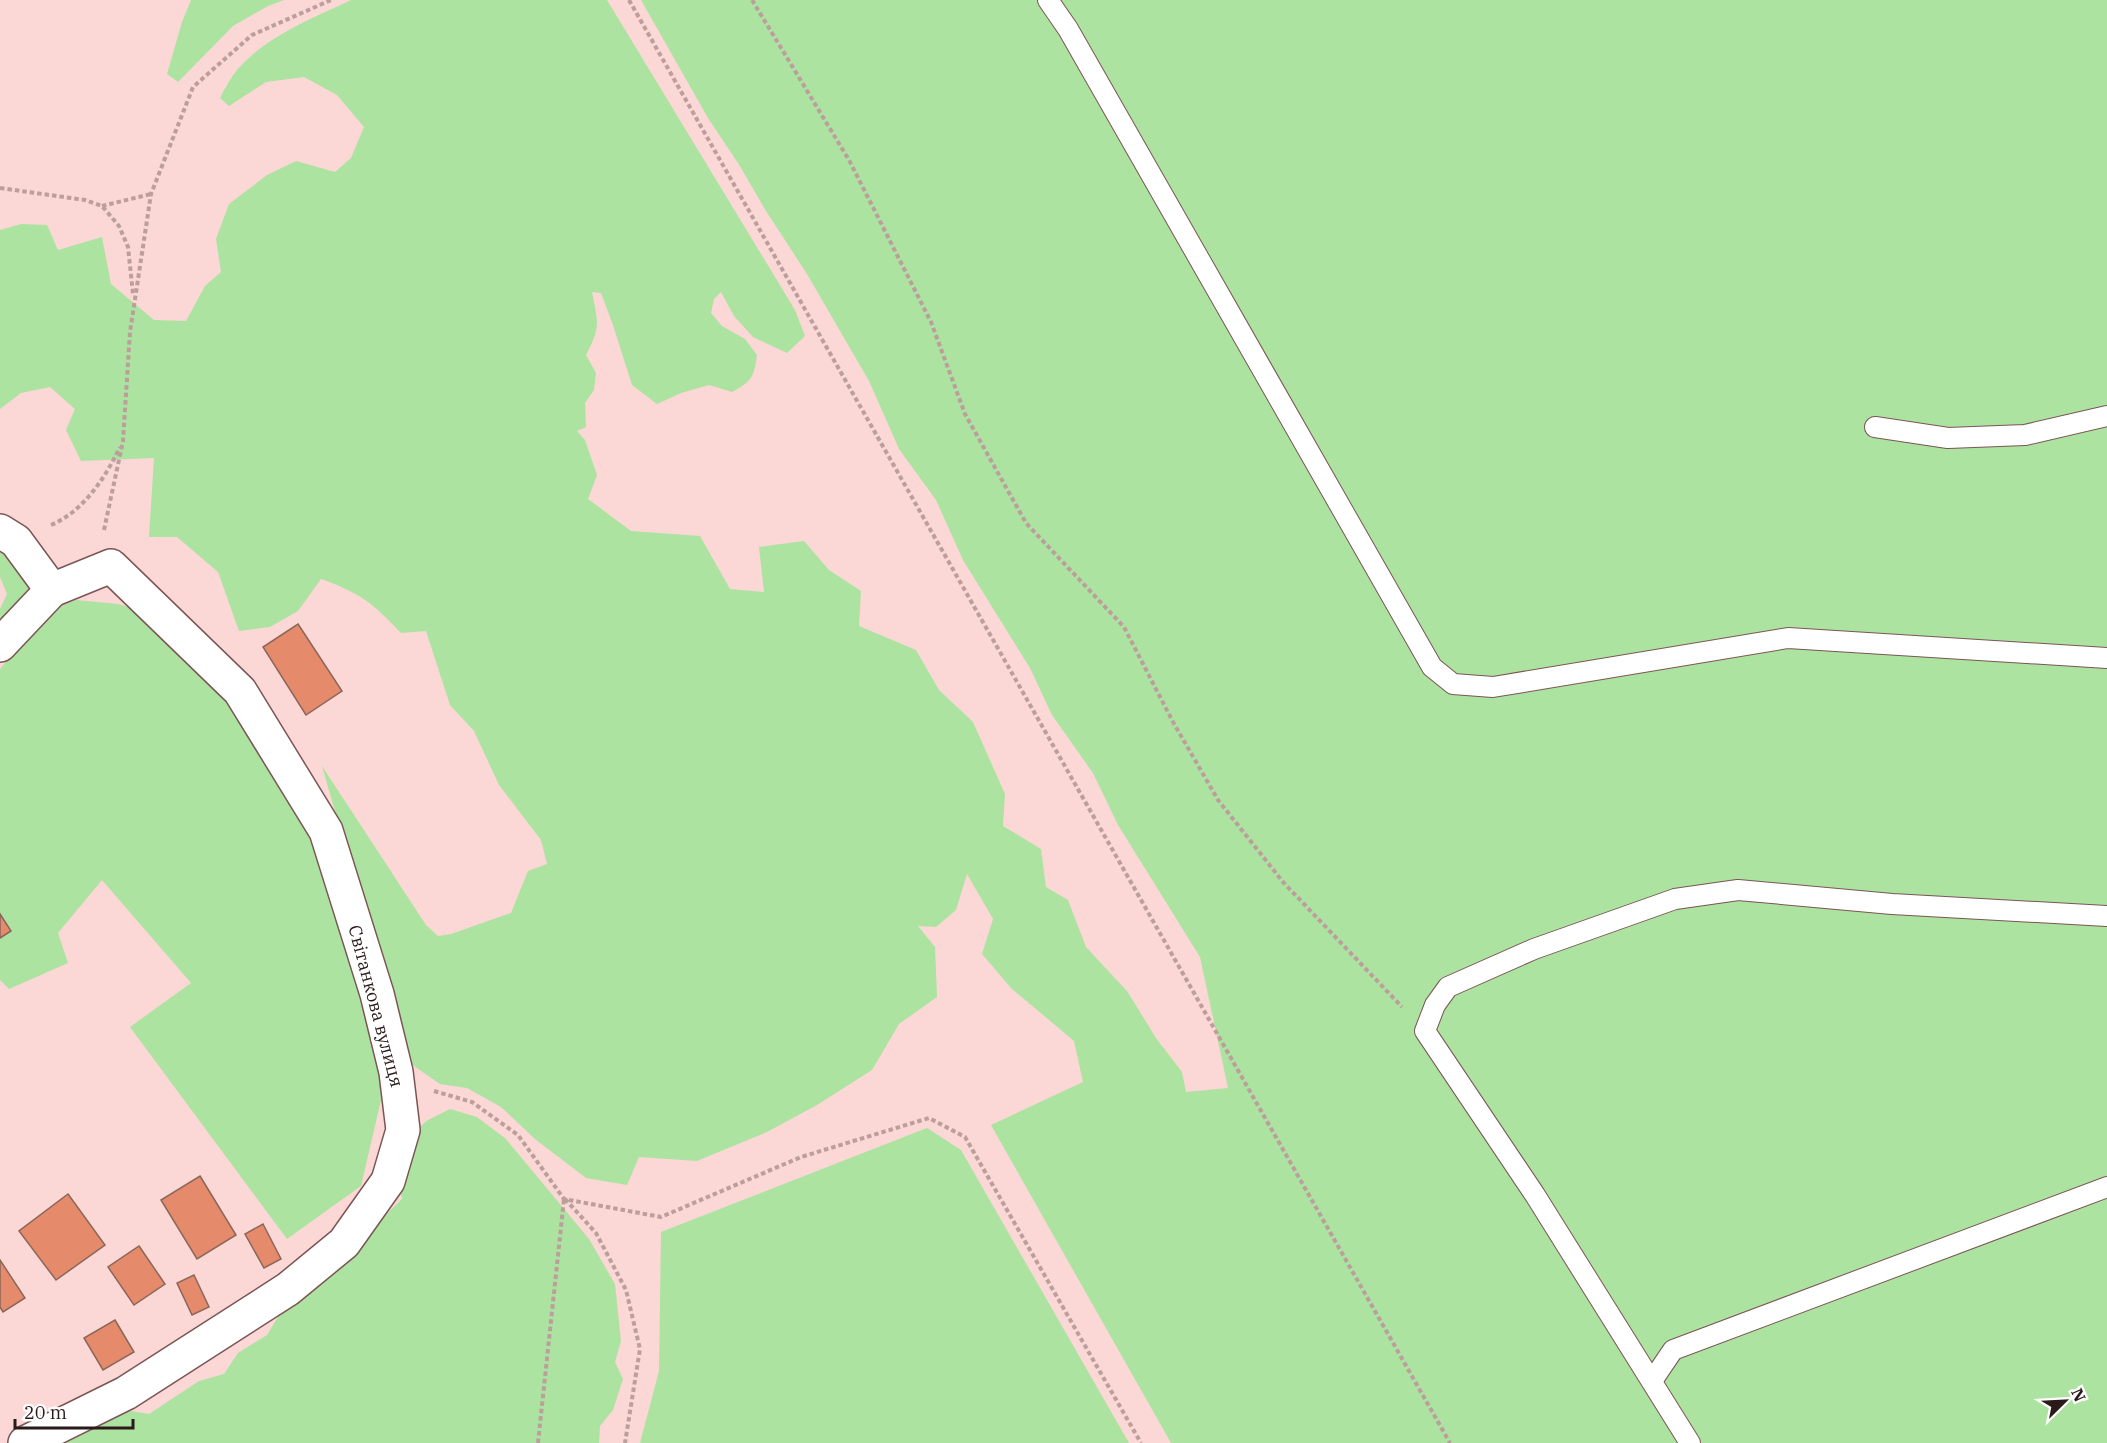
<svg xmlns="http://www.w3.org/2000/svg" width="2107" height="1443" font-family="'IBM Plex Serif',serif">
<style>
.green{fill:#ace3a1}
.building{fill:#e58a6b;stroke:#8b665a;stroke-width:1.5}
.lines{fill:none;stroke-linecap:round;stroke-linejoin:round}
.service-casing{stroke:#7b5554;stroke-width:22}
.minor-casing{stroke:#7b5554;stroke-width:36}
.path{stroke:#bc9e9d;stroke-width:4;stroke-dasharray:4.5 3;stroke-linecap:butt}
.service{stroke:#fff;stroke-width:20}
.minor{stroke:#fff;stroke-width:33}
.labels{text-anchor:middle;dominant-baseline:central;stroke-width:6;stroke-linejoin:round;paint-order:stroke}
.street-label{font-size:18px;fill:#2a1a1a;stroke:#fff}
</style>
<rect width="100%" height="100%" fill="#fbd7d5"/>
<g class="green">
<polygon points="191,0 284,0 268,6 233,26 178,82 167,74 182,22"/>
<path d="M 351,0 L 607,0 L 795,310 L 805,336 L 787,353 L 753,337 L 734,316 L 721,292 L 714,299 L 711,313 L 722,326 L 745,339 L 757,355 C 754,377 752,381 732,392 L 709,385 L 681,393 L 657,404 L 632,385 L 613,325 L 601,293 L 592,292 C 598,322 601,327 586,355 L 596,373 L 594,390 L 585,403 L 586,427 L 577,431 L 585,440 L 597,475 L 588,499 L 631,531 L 700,536 L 730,589 L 764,592 L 759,547 L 804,541 L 829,570 L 861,591 L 859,626 L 916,650 L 939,690 L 973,722 L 1005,794 L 1003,826 L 1041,849 L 1046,887 L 1068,900 L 1086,947 L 1127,991 L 1156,1038 L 1182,1072 L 1186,1092 L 1228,1088 L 1200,957 L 1118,825 L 1093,773 L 1052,715 L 1030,668 L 963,560 L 936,500 L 899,449 L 869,381 L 807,274 L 766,211 L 738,163 L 708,118 L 641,0 L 2107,0 L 2107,1443 L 1171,1443 L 991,1125 L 1083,1082 L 1074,1041 L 1011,988 L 982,954 L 993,919 L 967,874 L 956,910 L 936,927 L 918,926 L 935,947 L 937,997 L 899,1024 L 872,1070 L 817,1105 L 767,1132 L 697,1161 L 639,1157 L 627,1185 L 586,1178 L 535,1139 L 501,1107 L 467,1088 L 440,1084 L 414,1066 L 405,1056 L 322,766 L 426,925 L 438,936 L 451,934 L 511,913 L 528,871 L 547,864 L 541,840 L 499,785 L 474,731 L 450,705 L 426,631 L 401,633 C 373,603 360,593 321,579 L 298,611 L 270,627 L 239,631 L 218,572 L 177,537 L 149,537 L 154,458 L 81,461 L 66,430 L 75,409 L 50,387 L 21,393 L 0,409 L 0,230 L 21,224 L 47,225 L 58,250 L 102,237 L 111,284 L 154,320 L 186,321 L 205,286 L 221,272 L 216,239 L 229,204 L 267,175 L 296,161 L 335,172 L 351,158 L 364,127 L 337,95 L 304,77 L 266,82 L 229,106 L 220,98 C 224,90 229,81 234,74 C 260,39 313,18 351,0 Z"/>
<polygon points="0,535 33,588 0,636 0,609 7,594 0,577"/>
<polygon points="76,600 118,604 139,610 218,683 292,794 313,847 335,919 357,972 388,1070 361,1186 287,1239 130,1027 191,983 102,880 58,933 68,963 9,989 0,980 0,669 26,636 39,614"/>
<polygon points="450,1109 477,1117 506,1139 589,1239 615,1284 621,1341 615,1362 623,1379 613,1410 600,1426 599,1443 59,1443 125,1410 149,1414 199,1381 224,1374 238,1353 267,1335 281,1312 321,1277 402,1199 396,1171 412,1133 428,1120"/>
<polygon points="927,1128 961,1150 1129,1443 640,1443 659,1371 661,1232"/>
</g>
<g class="building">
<polygon points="298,624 342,691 306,715 263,647"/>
<polygon points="0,914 11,931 0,938"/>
<polygon points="200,1176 236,1235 197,1259 161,1200"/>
<polygon points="68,1194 105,1245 56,1280 19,1231"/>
<polygon points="263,1224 281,1259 264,1268 245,1234"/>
<polygon points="139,1246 165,1284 134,1305 108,1267"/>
<polygon points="0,1260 25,1298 3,1312 0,1307"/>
<polygon points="194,1275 209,1307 192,1315 177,1283"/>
<polygon points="115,1320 134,1352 103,1370 84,1338"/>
</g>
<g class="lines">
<defs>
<g id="service">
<polyline points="1048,0 1068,29 1432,667 1453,684 1493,687 1788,638 2107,658"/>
<polyline points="1875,427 1948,438 2025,435 2107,416"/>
<polyline points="1652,1381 1673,1350 2107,1187"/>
<polyline points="1690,1443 1535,1195 1425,1031 1435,1005 1448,987 1534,949 1675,899 1738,890 1892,904 2107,916"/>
</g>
<g id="minor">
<polyline points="0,531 16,541 52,590"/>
<polyline points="0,645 52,590 111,566 240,691 326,831 377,994 396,1072 403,1130 388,1181 344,1243 288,1289 126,1393 25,1443"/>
</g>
</defs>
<use href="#service" class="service-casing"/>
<use href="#minor" class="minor-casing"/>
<g class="path">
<polyline points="629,0 1450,1443"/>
<polyline points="752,0 849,160 931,322 965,414 1026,523 1124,627 1173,722 1218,800 1283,882 1402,1007"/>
<polyline points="0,188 85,200 102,206 119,226 128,247 133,294"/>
<polyline points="102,206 151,194"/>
<path d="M 51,525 C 84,511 105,478 120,447"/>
<polyline points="104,530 123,441 130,332 151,194 193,87 252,35 331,0"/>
<polyline points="434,1091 472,1102 518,1135 564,1199 661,1217 801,1157 929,1118 965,1137 1141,1443"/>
<polyline points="565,1199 596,1233 626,1290 640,1349 625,1443"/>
<polyline points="538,1443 564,1199"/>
</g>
<use href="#service" class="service"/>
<use href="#minor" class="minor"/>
</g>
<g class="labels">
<g class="street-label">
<text transform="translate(376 1006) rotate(75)">Світанкова вулиця</text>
</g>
</g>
<g transform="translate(2065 1401) rotate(66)" stroke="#ffffff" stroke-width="4.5" paint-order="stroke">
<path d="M0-4.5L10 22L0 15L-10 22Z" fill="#2a1a1a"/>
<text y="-9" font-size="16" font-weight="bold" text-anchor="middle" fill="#2a1a1a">N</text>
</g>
<path d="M15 1419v9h118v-9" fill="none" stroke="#2a1a1a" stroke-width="3"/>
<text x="24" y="1419" font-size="18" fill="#2a1a1a" stroke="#ffffff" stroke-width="4.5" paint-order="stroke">20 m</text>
</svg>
